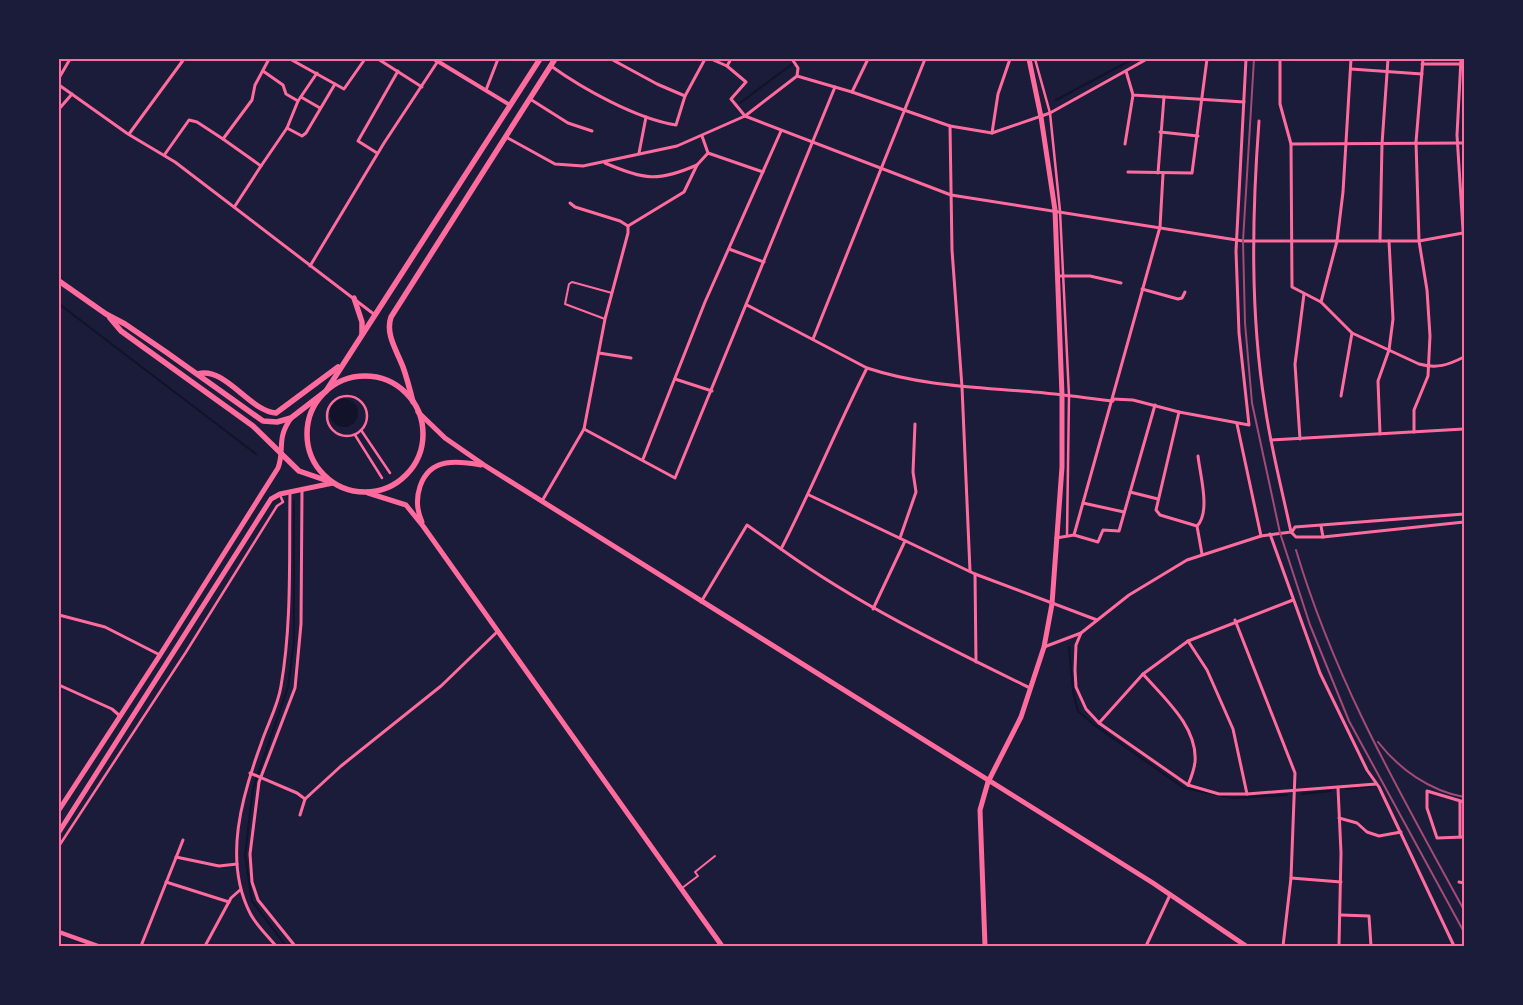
<svg xmlns="http://www.w3.org/2000/svg" width="1523" height="1005" font-family="'DM Sans',sans-serif">
<style>
.water{fill:#12122b}
.lines{fill:none;stroke-linecap:round;stroke-linejoin:round}
.stream{stroke:#12122b;stroke-width:2}
.service{stroke:#ff6b9d;stroke-width:2}
.pedestrian{stroke:#ff6b9d;stroke-width:2.5}
.minor{stroke:#ff6b9d;stroke-width:3}
.tertiary{stroke:#ff6b9d;stroke-width:4}
.secondary{stroke:#ff6b9d;stroke-width:4.5}
.primary{stroke:#ff6b9d;stroke-width:5}
.trunk{stroke:#ff6b9d;stroke-width:5.5}
.rail{stroke:#a44b75;stroke-width:2}
.neatline{fill:none;stroke:#ff6b9d;stroke-width:2}
</style>
<rect width="100%" height="100%" fill="#1b1b3a"/>
<circle class="water" cx="344" cy="413" r="14"/>
<g class="lines">
<g class="stream">
<polyline points="1056,100 1133,59"/>
<polyline points="740,103 799,59"/>
<polyline points="59,304 256,454"/>
<polyline points="1069,647 1073,691 1078,711 1093,724 1184,788 1232,798 1287,795"/>
<polyline points="1346,789 1371,786"/>
<polyline points="1302,794 1331,791"/>
<polyline points="286,946 252,901 245,855 253,789 288,687 294,642 294,501"/>
</g>
<g class="service">
<polyline points="605,319 565,304 569,284 572,282 612,293"/>
<polyline points="682,888 698,876 695,872 715,856"/>
</g>
<g class="pedestrian">
<polyline points="1035,59 1050,113 1060,211 1069,396 1067,536"/>
<circle cx="347" cy="416" r="20"/>
<polyline points="361,430 390,473"/>
<polyline points="355,435 382,478"/>
<polyline points="59,846 186,652 277,506 283,502 280,495"/>
</g>
<g class="minor">
<polyline points="290,59 344,89 365,59"/>
<polyline points="378,59 422,87"/>
<polyline points="611,59 657,84 685,96"/>
<polyline points="711,59 727,66 731,59"/>
<path d="M 1280,59 L 1280,104 L 1291,144 L 1292,287 L 1321,302 L 1352,333 L 1419,364 C 1437,369 1448,365 1464,357"/>
<polyline points="1461,59 1457,135 1464,246"/>
<polyline points="1422,64 1464,64"/>
<path d="M 551,66 C 583,89 637,119 676,125 L 685,96 L 705,59"/>
<polyline points="727,66 746,82 731,99 745,116 797,76 798,68 792,59"/>
<polyline points="1351,69 1422,74"/>
<polyline points="263,71 283,85 286,94 298,101"/>
<polyline points="1126,71 1133,95 1244,102"/>
<polyline points="797,76 852,92 950,126 992,133 1050,113 1147,59"/>
<polyline points="59,78 70,59"/>
<polyline points="59,85 128,134 175,162 375,315"/>
<polyline points="486,90 498,59"/>
<polyline points="852,92 868,59"/>
<polyline points="301,97 320,108"/>
<polyline points="530,99 568,123 592,131"/>
<polyline points="59,109 72,94"/>
<path d="M 1259,121 C 1252,215 1250,313 1265,406 C 1271,448 1282,490 1291,532"/>
<polyline points="950,126 952,250 962,387 970,571"/>
<polyline points="287,128 302,136 306,133 335,84"/>
<polyline points="1160,132 1198,136"/>
<polyline points="992,133 998,94 1010,59"/>
<polyline points="129,134 184,59"/>
<polyline points="702,136 708,153"/>
<polyline points="506,137 555,164 583,166 677,146 745,116 951,195 1243,241 1419,241 1463,233"/>
<polyline points="1125,144 1133,95"/>
<polyline points="1291,144 1464,143"/>
<polyline points="377,153 358,141 398,71"/>
<polyline points="639,153 646,117"/>
<polyline points="708,153 763,172"/>
<polyline points="165,154 189,120 197,122 223,139"/>
<path d="M 605,163 C 644,180 658,182 697,165"/>
<polyline points="261,166 287,128 298,101 317,73"/>
<polyline points="1128,172 1192,173 1207,59"/>
<polyline points="1158,173 1164,97"/>
<polyline points="570,203 575,207 620,221 628,226"/>
<polyline points="235,206 261,166 223,139 252,100 255,85 269,59"/>
<polyline points="628,226 684,192 697,165 708,153"/>
<polyline points="1380,241 1382,144 1388,59"/>
<polyline points="729,249 764,262"/>
<polyline points="310,266 384,143 438,61"/>
<polyline points="1057,276 1090,276 1121,283"/>
<polyline points="1142,289 1178,299 1182,298 1185,292"/>
<polyline points="1321,302 1337,241 1343,192 1351,59"/>
<polyline points="813,339 925,59"/>
<polyline points="599,353 631,358"/>
<path d="M 867,368 C 921,386 977,387 1033,392 C 1060,394 1086,398 1113,401"/>
<polyline points="675,379 712,391"/>
<polyline points="1341,396 1352,333"/>
<polyline points="1113,399 1133,400 1179,412 1249,425 1239,333 1236,251 1246,59"/>
<polyline points="1179,412 1156,510 1160,515 1197,526 1202,554"/>
<polyline points="1237,424 1261,536"/>
<polyline points="584,429 675,478 835,87"/>
<polyline points="1414,432 1414,410 1428,376 1430,336 1427,290 1419,241 1416,142 1423,59"/>
<polyline points="1380,434 1378,381 1389,350 1393,319 1389,241"/>
<polyline points="1300,439 1295,364 1304,294"/>
<polyline points="1271,440 1464,429"/>
<polyline points="643,459 705,302 781,131"/>
<polyline points="1130,492 1158,499"/>
<polyline points="809,495 975,574 1097,620"/>
<polyline points="542,501 584,429 605,319 628,233 628,226"/>
<polyline points="1083,503 1124,512"/>
<path d="M 1197,526 C 1211,512 1200,475 1198,456"/>
<polyline points="1321,526 1323,537"/>
<polyline points="1291,532 1296,537 1323,537 1464,522"/>
<polyline points="1292,532 1295,527 1464,514"/>
<polyline points="1270,534 1320,673 1367,770 1379,787 1454,946"/>
<polyline points="1074,535 1098,542 1103,530 1119,531 1155,405"/>
<polyline points="900,538 916,492 913,472 915,424"/>
<polyline points="1056,538 1074,535 1160,227 1163,174"/>
<path d="M 781,549 C 859,605 944,646 1030,688"/>
<polyline points="975,574 976,662"/>
<path d="M 701,602 L 747,525 L 781,549 C 812,489 837,427 867,368 L 747,305"/>
<polyline points="873,609 905,541"/>
<polyline points="59,615 105,627 160,655"/>
<polyline points="1235,620 1295,773 1291,878 1283,946"/>
<polyline points="1081,633 1076,645 1075,670 1076,687 1086,709 1099,723 1188,785 1219,794 1247,794 1376,784"/>
<polyline points="1188,641 1207,670 1233,729 1247,794"/>
<polyline points="1044,647 1081,633 1129,595 1187,560 1261,536 1291,532"/>
<path d="M 1143,674 C 1164,698 1198,727 1195,762 C 1194,770 1191,778 1188,785"/>
<polyline points="59,685 112,709 120,716"/>
<polyline points="1099,723 1143,674 1188,641 1293,600"/>
<polyline points="250,773 297,793 305,799"/>
<polyline points="1338,788 1341,853 1339,946"/>
<polyline points="1464,802 1427,791 1427,808 1437,838 1464,837"/>
<polyline points="300,815 305,799 341,766 441,686 498,631"/>
<polyline points="1339,818 1357,823 1367,832 1379,836 1401,832"/>
<polyline points="1460,837 1460,802"/>
<polyline points="176,857 219,866 237,864"/>
<polyline points="1291,878 1341,882"/>
<polyline points="166,882 229,902"/>
<polyline points="1459,882 1464,883"/>
<polyline points="1341,915 1369,916 1371,946"/>
<polyline points="141,946 183,840"/>
<polyline points="205,946 231,898 240,890"/>
<path d="M 276,946 C 268,936 256,925 250,913 C 223,860 242,796 261,744 C 267,725 278,706 281,686 C 292,623 289,557 290,493"/>
<polyline points="295,946 258,900 252,882 250,854 259,782 295,688 301,624 302,491"/>
<polyline points="1146,946 1170,895"/>
</g>
<polyline class="tertiary" points="434,59 510,105"/>
<polyline class="secondary" points="59,932 98,946"/>
<g class="primary">
<polyline points="418,412 445,438 484,465 1153,883 1246,946"/>
<polyline points="368,493 406,505 423,526 722,946"/>
<path d="M 422,522 C 412,500 419,468 446,463 C 458,461 470,463 481,465"/>
<path d="M 59,810 L 160,655 L 278,468 C 285,449 276,439 291,418"/>
<polyline points="59,832 271,499 280,494 333,483"/>
<polyline points="985,946 980,810 988,782 1021,717 1044,647 1052,604 1062,467 1062,395 1055,210 1041,117 1029,59"/>
</g>
<g class="trunk">
<polyline points="59,281 106,314 125,324 166,352 263,421 277,422 291,418 326,391 540,59"/>
<polyline points="354,298 362,322 362,334"/>
<polyline points="110,318 121,331 253,426 299,471 331,482"/>
<path d="M 198,374 C 225,366 249,411 276,413 L 338,367"/>
<circle cx="365" cy="434" r="58"/>
<path d="M 413,402 C 410,390 407,378 403,367 C 397,351 385,334 391,317 L 555,59"/>
</g>
<g class="rail">
<polyline points="1254,59 1243,241 1245,323 1252,403 1280,533 1310,625 1349,721 1464,932"/>
<path d="M 1296,550 C 1335,681 1399,791 1464,910"/>
<path d="M 1378,742 C 1399,769 1430,791 1464,797"/>
</g>
</g>
<rect width="1523" height="1005" fill="none" stroke="#1b1b3a" stroke-width="120"/>
<rect x="60" y="60" width="1403" height="885" class="neatline"/>
</svg>
